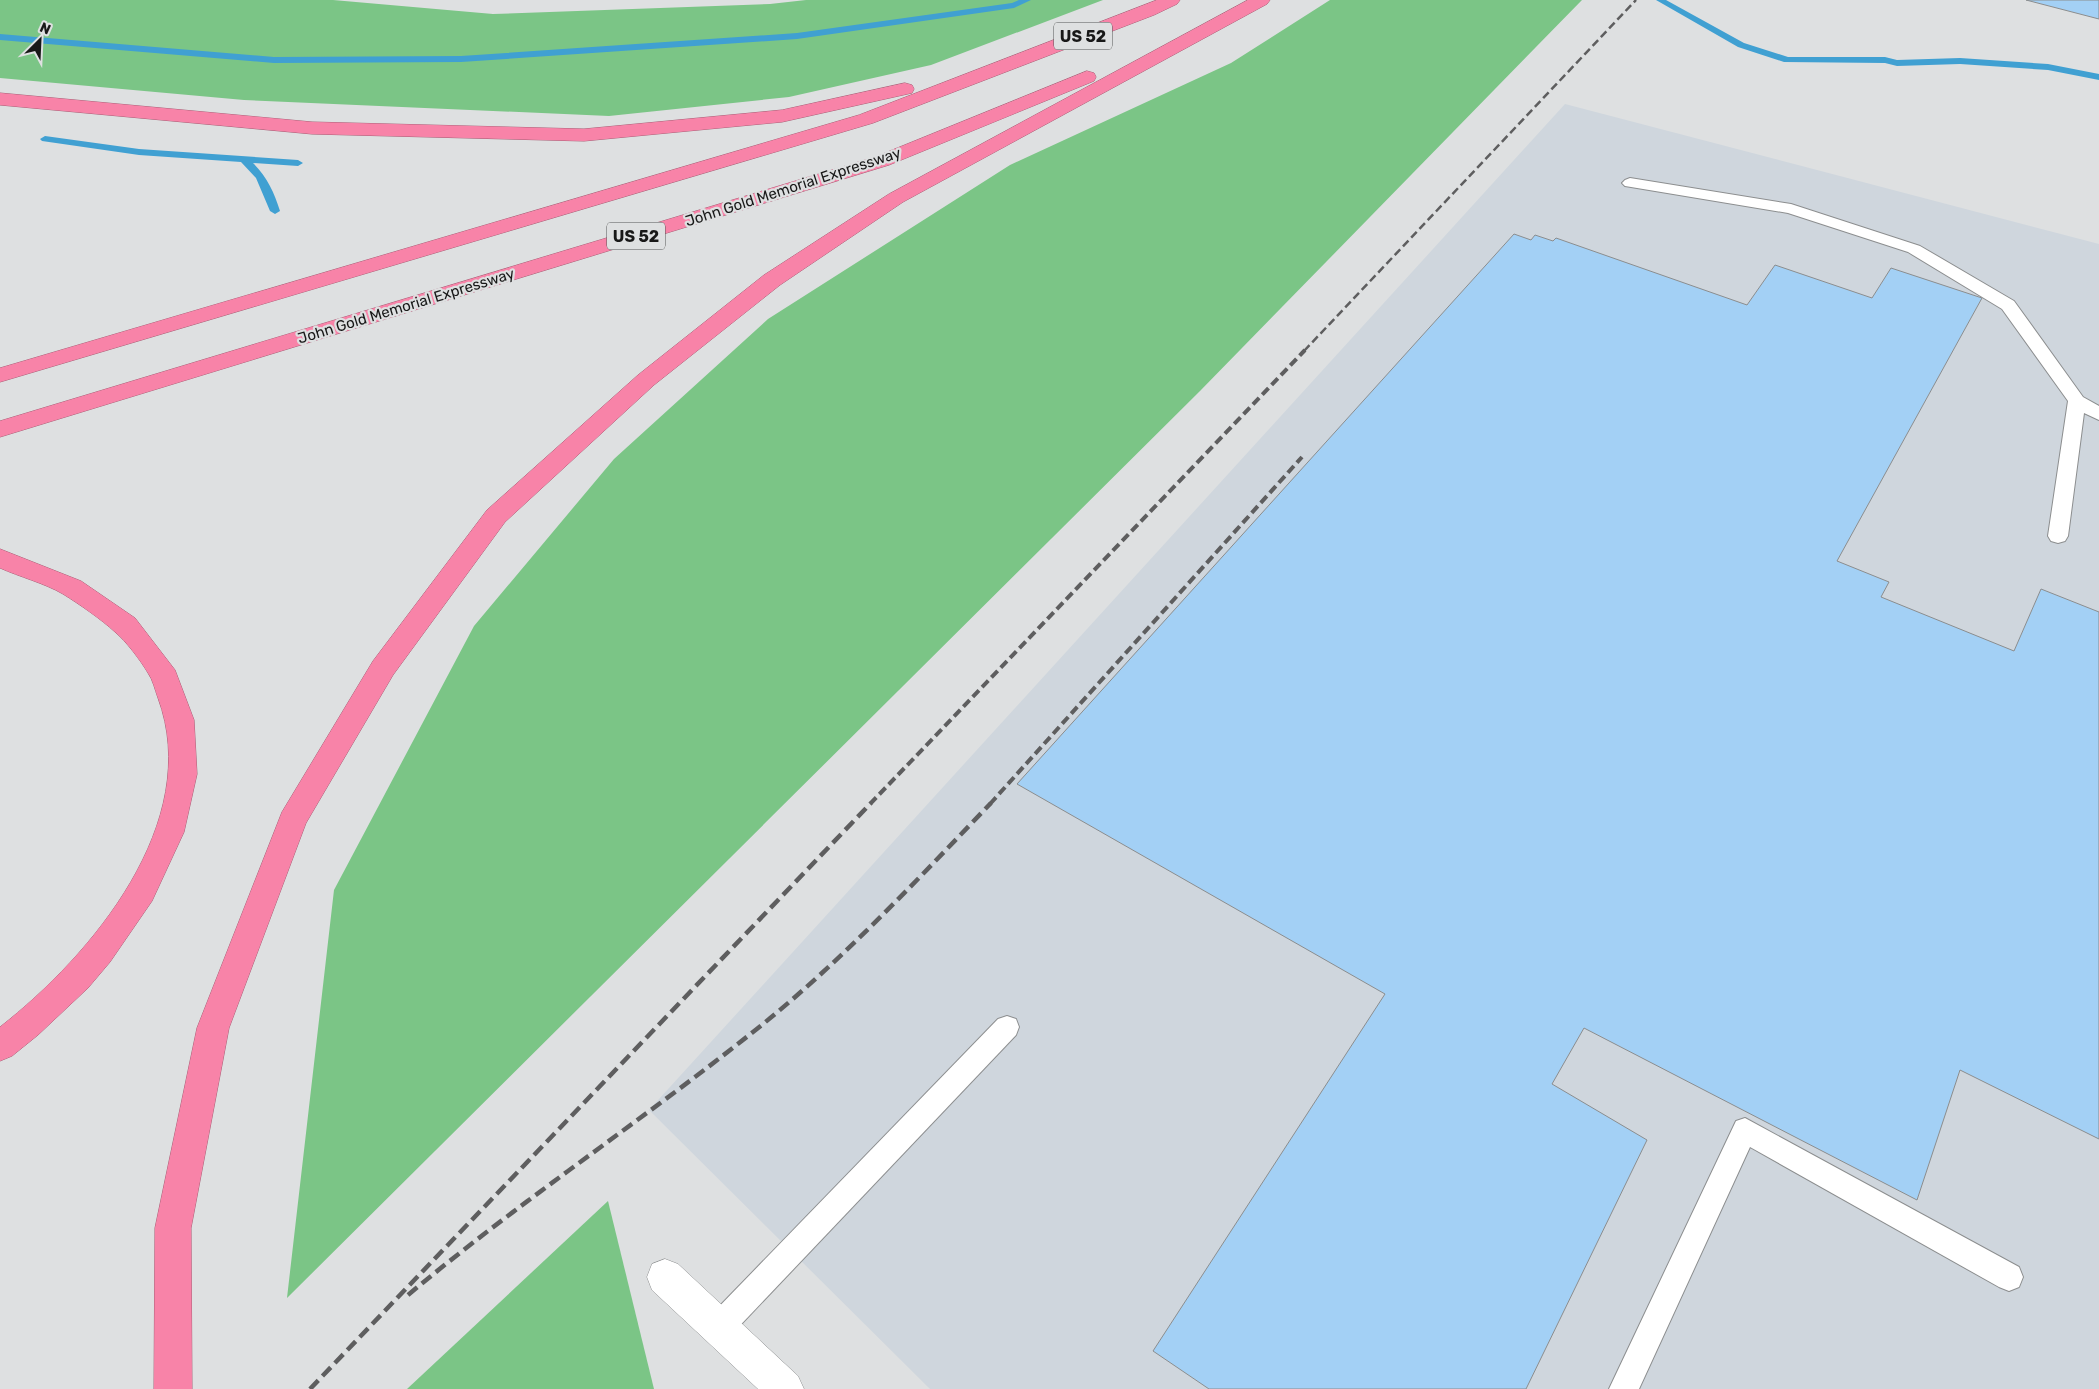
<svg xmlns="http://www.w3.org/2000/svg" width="2099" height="1389" font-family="Rubik,sans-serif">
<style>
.built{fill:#cfd6dd}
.forest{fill:#7bc586}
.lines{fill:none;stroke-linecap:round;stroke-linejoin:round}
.stream{fill:#40a0d2;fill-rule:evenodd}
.building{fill:#a3d0f5;stroke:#8b8d8e}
.service-casing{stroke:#8c8e8f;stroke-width:2}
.minor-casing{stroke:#8c8e8f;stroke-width:1}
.motorway-casing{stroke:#aa5e76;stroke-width:1}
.service{fill:#fff;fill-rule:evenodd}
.minor{fill:#fff;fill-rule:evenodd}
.motorway{fill:#f883a8;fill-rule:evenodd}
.rail-far2{stroke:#5e5e5f;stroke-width:2.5;stroke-dasharray:8 4;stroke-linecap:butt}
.rail-far1{stroke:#5e5e5f;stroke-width:4;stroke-dasharray:9 4.5;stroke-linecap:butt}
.rail{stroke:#5e5e5f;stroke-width:4.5;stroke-dasharray:12 6;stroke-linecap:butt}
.labels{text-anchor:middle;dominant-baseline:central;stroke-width:4.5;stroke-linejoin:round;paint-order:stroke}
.far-street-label{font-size:15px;fill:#181818;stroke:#dee0e1}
.shield{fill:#dee0e1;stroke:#535454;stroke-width:1}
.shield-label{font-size:16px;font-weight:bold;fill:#181818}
</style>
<rect width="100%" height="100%" fill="#dee0e1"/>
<polygon class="built" points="1565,104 2099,244 2099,1389 930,1389 649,1110"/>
<g class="forest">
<polygon points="0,0 333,0 493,14 770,4 806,0 1103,0 931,65 789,97 609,116 244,100 0,78"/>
<polygon points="1330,0 1582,0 1200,391 287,1298 334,890 474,626 614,459 768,319 1010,165 1231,63"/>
<polygon points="608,1201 654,1389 407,1389"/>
</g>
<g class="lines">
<g class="stream">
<polygon points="1019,0 1031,0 1014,8 797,39 461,62 274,63 0,40 0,34 274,57 461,56 797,33 1012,3"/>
<polygon points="1656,0 1666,0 1744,43 1788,57 1885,57 1897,60 1960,58 2048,64 2099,74 2099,80 2048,70 1960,64 1897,66 1885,63 1784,62 1738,47"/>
<path d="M 45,136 L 139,149 L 298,160 L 303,163 L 298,166 L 253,163 C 267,177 274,192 280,211 L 275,214 L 270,211 L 256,178 L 241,162 L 139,155 L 42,141 L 40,139 Z"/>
</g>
</g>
<g class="building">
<polygon points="2026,0 2099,0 2099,19"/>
<polygon points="1514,234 1531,240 1535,235 1553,241 1556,238 1747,305 1775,265 1872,298 1891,268 1982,298 1837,561 1889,582 1881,597 2014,651 2041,589 2099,612 2099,1139 1960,1070 1917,1200 1584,1028 1552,1084 1647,1140 1526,1389 1209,1389 1153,1351 1385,994 1017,784"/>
</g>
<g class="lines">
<defs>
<g id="service">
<polygon points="1630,178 1791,204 1920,246 2014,301 2083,397 2099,406 2099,420 2084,413 2068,536 2065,541 2058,543 2051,541 2048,536 2068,401 2002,309 1908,252 1788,213 1625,186 1622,183 1625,180"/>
<polygon points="1007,1016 1016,1019 1019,1027 1016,1035 729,1337 719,1341 709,1337 705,1327 709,1317 998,1019"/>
<polygon points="1745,1118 2019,1267 2023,1277 2019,1287 2009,1291 1999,1287 1750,1147 1639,1389 1609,1389 1736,1121"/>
</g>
<polygon id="minor" points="665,1259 678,1264 798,1376 804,1389 758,1389 652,1290 647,1277 652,1264"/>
<g id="motorway">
<polygon points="1157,0 1180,0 1177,4 1154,15 873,123 0,382 0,368 859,115"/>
<polygon points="1248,0 1270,0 1267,4 903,202 780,285 654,385 505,522 393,675 306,823 229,1028 191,1228 192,1389 154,1389 155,1228 197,1028 282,812 373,661 487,510 638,375 764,275 889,194"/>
<polygon points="1087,71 1094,73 1096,77 1094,81 889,165 0,437 0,421 875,157"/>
<polygon points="905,83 912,85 914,89 912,93 782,122 584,141 312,134 0,105 0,93 312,122 584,129 782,110"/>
<path d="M 0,549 L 81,581 L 135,618 L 175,670 L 194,720 L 197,774 L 184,832 L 152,901 L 110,962 L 88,988 L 38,1035 L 12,1056 L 0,1061 L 0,1027 C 92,955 204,822 158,698 C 155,690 153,680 148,673 C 141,661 126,641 115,632 C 101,619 79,604 63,594 C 44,583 20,577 0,568 Z"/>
</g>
</defs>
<use href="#service" class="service-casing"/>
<use href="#minor" class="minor-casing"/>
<use href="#motorway" class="motorway-casing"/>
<use href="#service" class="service"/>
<use href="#minor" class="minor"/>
<use href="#motorway" class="motorway"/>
<polyline class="rail-far2" points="1304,351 1636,0"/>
<g class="rail-far1">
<polyline points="870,804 1305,350"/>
<polyline points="990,804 1302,457"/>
</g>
<g class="rail">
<path d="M 408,1295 C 519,1202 640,1122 753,1032 C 840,963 915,882 991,803"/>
<polyline points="310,1389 871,803"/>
</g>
</g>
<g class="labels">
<g class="far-street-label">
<text transform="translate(793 187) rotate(-18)">John Gold Memorial Expressway</text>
<text transform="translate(406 306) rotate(-17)">John Gold Memorial Expressway</text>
</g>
<g class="shield">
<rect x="1054" y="22.5" width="58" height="27" rx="4"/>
<rect x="607" y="222.5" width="58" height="27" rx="4"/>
</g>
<g class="shield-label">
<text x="1083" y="36">US 52</text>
<text x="636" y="236">US 52</text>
</g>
</g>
<g transform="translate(40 40) rotate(24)" stroke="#dee0e1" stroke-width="4" paint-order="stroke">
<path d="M0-4L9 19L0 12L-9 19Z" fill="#181818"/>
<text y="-8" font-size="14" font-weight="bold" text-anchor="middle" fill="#181818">N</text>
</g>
</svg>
